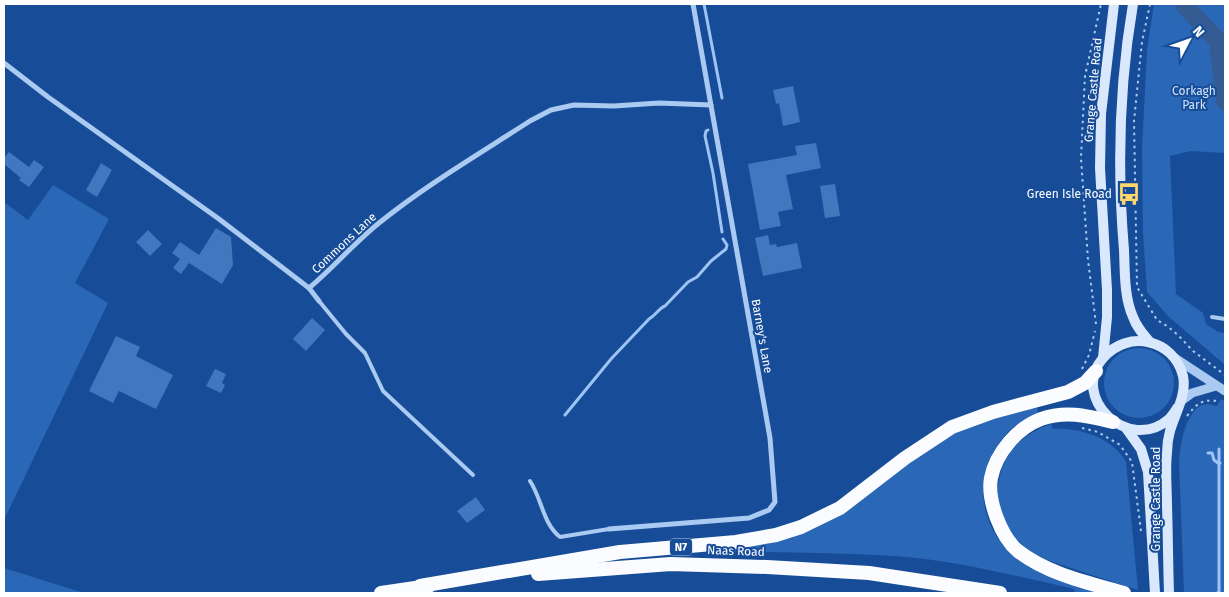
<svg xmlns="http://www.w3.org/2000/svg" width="1229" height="597" font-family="'Fira Sans',sans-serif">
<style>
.green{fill:#2a67b6}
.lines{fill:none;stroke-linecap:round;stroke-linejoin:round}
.stream{stroke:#9dc4f4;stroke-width:3}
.river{stroke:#345b92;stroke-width:18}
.building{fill:#4077bf}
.path{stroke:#abcaf1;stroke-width:2;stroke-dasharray:2.5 4;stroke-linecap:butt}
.service{stroke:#abcaf1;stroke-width:4}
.minor{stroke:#abcaf1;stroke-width:5}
.tertiary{stroke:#abcaf1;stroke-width:9}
.secondary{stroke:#d9e8fc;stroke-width:10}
.trunk{stroke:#fafcff;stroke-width:14}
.labels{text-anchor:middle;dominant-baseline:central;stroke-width:4;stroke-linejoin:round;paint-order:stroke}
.shield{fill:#174d98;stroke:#b9cae0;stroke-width:1}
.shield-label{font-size:11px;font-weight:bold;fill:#fff}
.street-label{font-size:12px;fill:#fff;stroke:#174d98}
.park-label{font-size:12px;fill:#d2e4fc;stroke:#174d98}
.poi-label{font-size:12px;fill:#fff;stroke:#174d98;text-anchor:end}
</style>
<rect width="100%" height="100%" fill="#174d98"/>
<g class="green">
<polygon points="1154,4 1225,4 1225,153 1191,151 1170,156 1176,294 1203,313 1206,324 1218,332 1225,333 1225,365 1168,316 1147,292 1143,233 1142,149 1147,50"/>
<polygon points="53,185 109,219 75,283 108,303 4,520 4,202 28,220"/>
<circle cx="1139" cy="383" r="35"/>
<path d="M 1221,399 L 1225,401 L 1225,593 L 1184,593 L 1179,462 C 1180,446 1185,413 1202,405 C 1207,403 1212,405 1217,406 Z"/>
<path d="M 1037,407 L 1038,414 C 1029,418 1019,422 1011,429 C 977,461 974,512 1004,546 C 1008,550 1011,555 1015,557 C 1039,576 1078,584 1108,593 L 1075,593 L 1074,589 C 1015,576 955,560 894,556 C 836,552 777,553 718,551 L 772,543 L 791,538 L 815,527 L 946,437 L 971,425 Z"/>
<path d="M 1051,424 L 1053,429 C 1079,427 1113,438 1126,462 L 1138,590 C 1119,584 1101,578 1083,572 C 1071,568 1059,564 1047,560 C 1012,546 990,512 1000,475 C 1007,448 1026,433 1051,424 Z"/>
<polygon points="4,568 84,593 4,593"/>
</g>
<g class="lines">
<g class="stream">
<polyline points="704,4 722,98"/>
<polyline points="708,130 706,131 705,136 713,173 722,232"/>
<path d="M 565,415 L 611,359 L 649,319 C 656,315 659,308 665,306 L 688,282 L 697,277 L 711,261 L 726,249 L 727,245 L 723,239"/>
<polyline points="1208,453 1212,453 1214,460 1218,463 1220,463"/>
<polyline points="1217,593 1219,592 1219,449"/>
</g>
<polyline class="river" points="1184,5 1218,41 1225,101"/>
</g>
<g class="building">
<polygon points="793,86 800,122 783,126 779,103 776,104 773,90"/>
<polygon points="816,143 821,168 786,175 793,209 778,212 781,226 760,230 748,164 797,155 795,146"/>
<polygon points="9,152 29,167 34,160 44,167 29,187 19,180 21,178 4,164 4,158"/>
<polygon points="101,163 112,170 97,197 86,190"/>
<polygon points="835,184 840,216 825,218 820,186"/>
<polygon points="216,228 231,237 233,265 222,284 189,263 181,274 173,268 180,259 172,253 180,242 199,255"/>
<polygon points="148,230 162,244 150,256 136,242"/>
<polygon points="768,235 770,245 776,244 777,247 797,243 802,268 763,276 755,238"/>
<polygon points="312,318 325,330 306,351 293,339"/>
<polygon points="116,336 140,347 136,356 173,375 156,409 119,391 113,403 89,391"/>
<polygon points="215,369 226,374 222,383 225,385 221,393 206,386"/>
<polygon points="476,497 485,510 467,523 457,511"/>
</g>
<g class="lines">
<g class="path">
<polyline points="1150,4 1142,42 1134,121 1137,287 1157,320 1167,326 1178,335 1193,351 1225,375"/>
<polyline points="1096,324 1088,260 1081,158 1085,76 1101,4"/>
<polyline points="1082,369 1089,355 1095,331"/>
<path d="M 1187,416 C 1196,405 1201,399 1215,401 L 1217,396"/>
<polyline points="1082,428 1098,432 1120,445 1132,462 1141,531"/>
</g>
<g class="service">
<polyline points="319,301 346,334 365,353 383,391 473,475"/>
<polyline points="1212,317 1225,319"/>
<path d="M 530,481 C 542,499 543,524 560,537 L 609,529"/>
</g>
<g class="minor">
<path d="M 4,63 L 48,97 L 219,219 L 309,288 C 333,268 354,243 379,223 C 426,185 479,154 530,121 L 551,110 L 574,105 L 614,106 L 659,103 L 711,105"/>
<polyline points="309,288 319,301"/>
<polyline points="609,529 749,518 769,510 775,502 770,438 693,4"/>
</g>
<g class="tertiary">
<polyline points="1175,358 1225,391"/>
<polyline points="1181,401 1192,393 1216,386"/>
</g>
<g class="secondary">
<path d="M 1133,4 C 1119,86 1117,167 1124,250 C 1125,272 1124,297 1133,317 C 1137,328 1143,334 1150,342"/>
<polyline points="1103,358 1107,317 1107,290 1100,168 1101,114 1114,4"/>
<polyline points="1126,428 1141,449 1148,472 1155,593"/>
<path d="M 1169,593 C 1168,564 1168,535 1167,506 C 1167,489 1165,470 1167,453 C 1167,446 1168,438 1170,431 C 1175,413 1187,395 1183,376 C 1174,339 1128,329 1103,358 C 1069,398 1129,454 1169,419 C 1172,416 1175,411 1178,407"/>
</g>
<g class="trunk">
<path d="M 1113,422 C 1088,416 1066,410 1041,419 C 1017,428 996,453 991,478 C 987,500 1001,537 1018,551 C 1047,574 1089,583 1124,593"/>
<polyline points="538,574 671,564 767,567 869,573 1000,593"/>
<polyline points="420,586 620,552 736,542 776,535 801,527 840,508 905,458 952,427 993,412 1068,392 1085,383 1096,371"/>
<polyline points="381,593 429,586"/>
</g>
</g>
<defs>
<symbol id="bus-bare" viewBox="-9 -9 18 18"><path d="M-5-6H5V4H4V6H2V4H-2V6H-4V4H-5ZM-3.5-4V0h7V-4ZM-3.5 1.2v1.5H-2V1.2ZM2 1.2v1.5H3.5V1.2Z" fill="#ffd76b" stroke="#174d98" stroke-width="2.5" paint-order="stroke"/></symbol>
</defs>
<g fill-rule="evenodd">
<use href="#bus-bare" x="1113" y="178" width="32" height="32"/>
</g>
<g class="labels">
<rect class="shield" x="670" y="538.5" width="22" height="17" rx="4"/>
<g class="shield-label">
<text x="681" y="547">N7</text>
</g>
<g class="street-label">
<text transform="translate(1093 90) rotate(-85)">Grange Castle Road</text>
<text transform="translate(344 243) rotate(-43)">Commons Lane</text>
<text transform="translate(762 336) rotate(80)">Barney's Lane</text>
<text transform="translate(1156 499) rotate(-90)">Grange Castle Road</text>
<text transform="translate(736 551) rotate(2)">Naas Road</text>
</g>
<g class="park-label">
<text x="1194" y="91">Corkagh<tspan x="1194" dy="14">Park</tspan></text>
</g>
<g class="poi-label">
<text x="1112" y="194">Green Isle Road</text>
</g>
</g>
<rect width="1229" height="597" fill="none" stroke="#ffffff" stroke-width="10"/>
<g transform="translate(1189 40) rotate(49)" stroke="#174d98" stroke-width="4" paint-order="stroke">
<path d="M0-4L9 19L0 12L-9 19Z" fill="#ffffff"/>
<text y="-8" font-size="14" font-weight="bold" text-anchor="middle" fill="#ffffff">N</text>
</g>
</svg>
